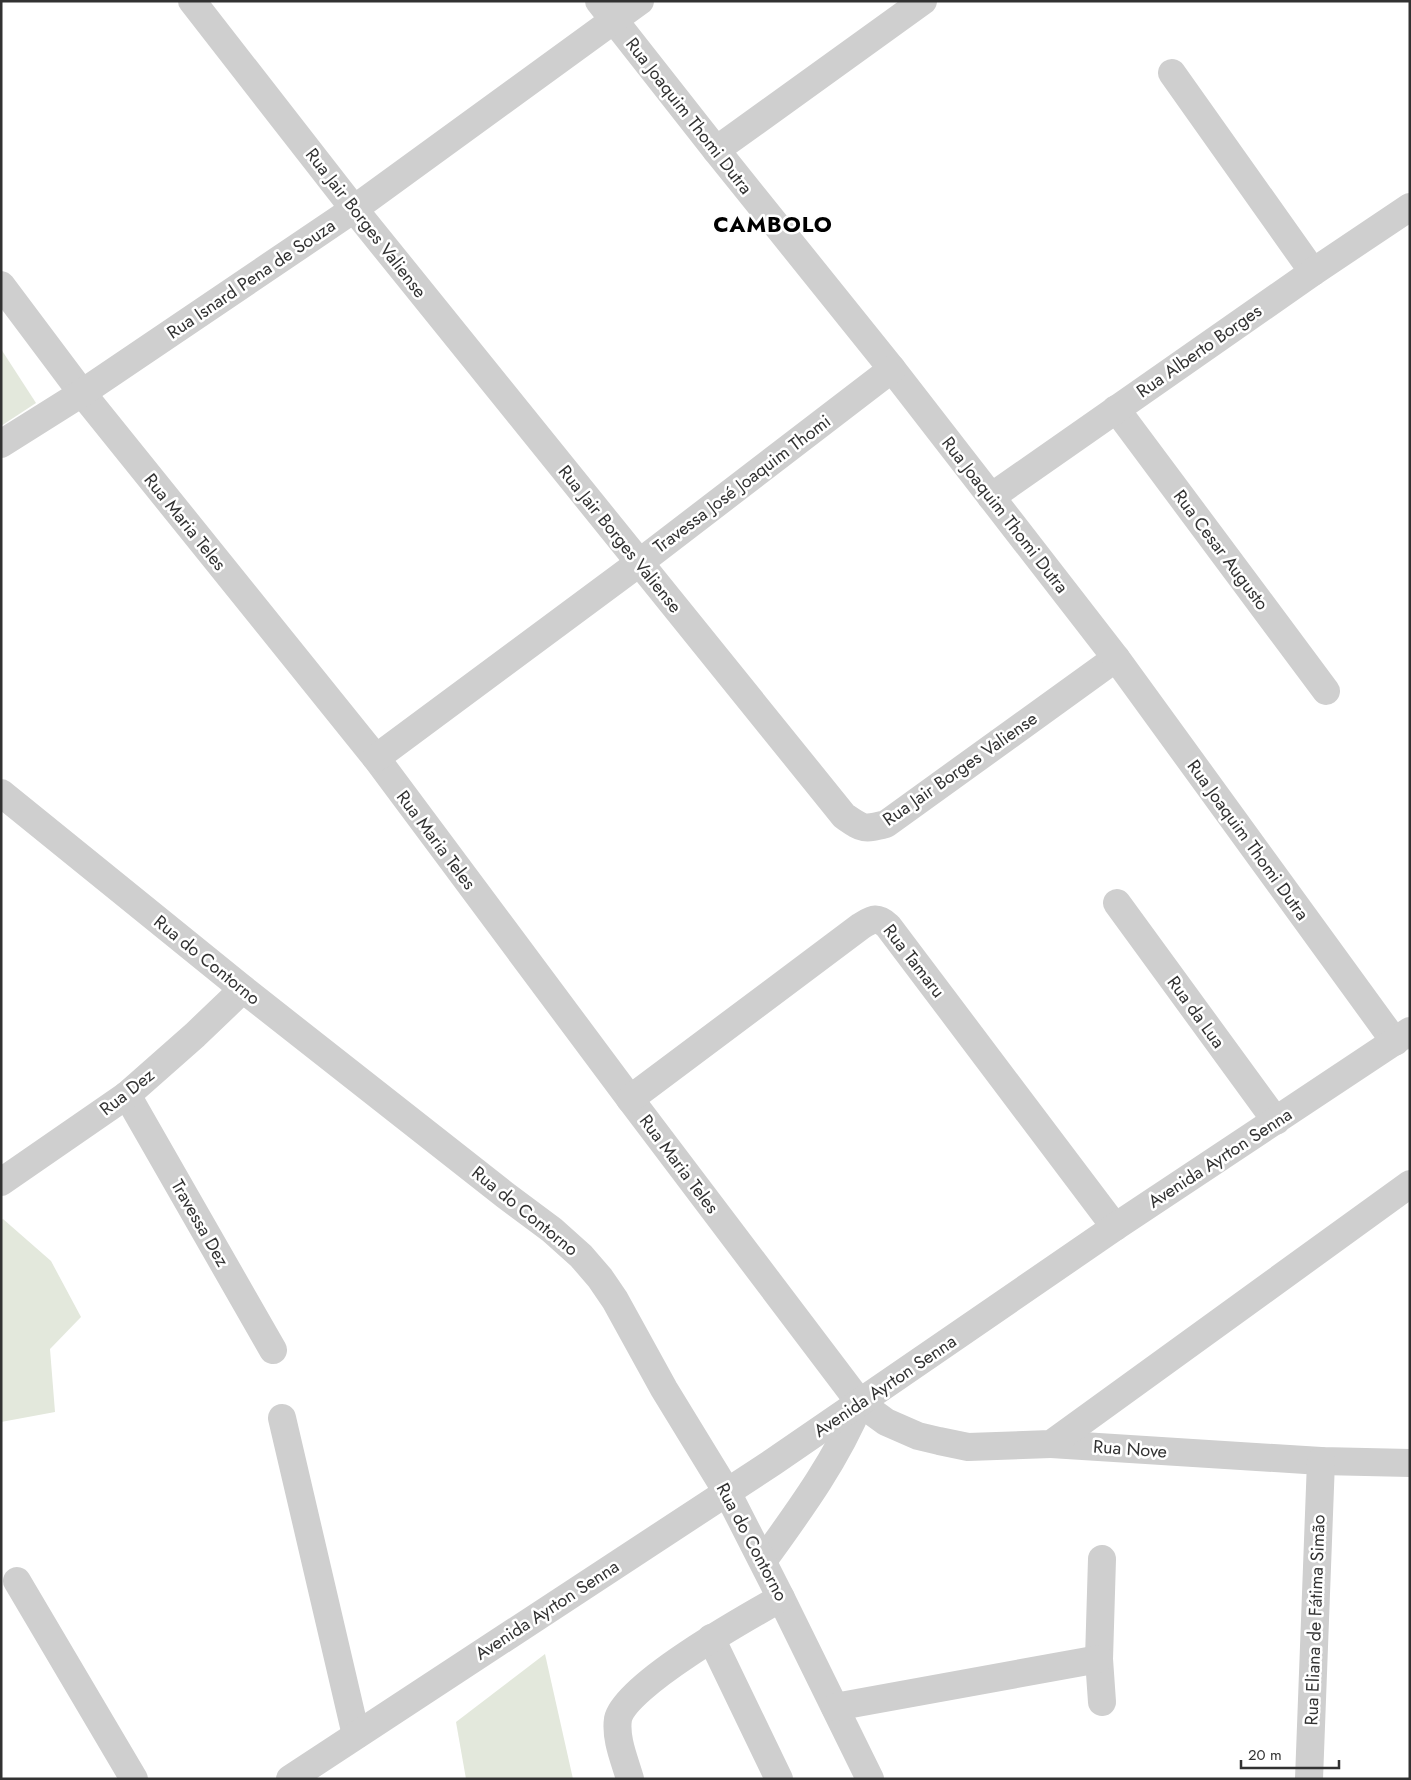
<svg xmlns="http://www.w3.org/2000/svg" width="1411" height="1780" font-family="Jost,sans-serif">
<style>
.green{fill:#e3e8dc}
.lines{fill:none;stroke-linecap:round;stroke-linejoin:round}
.minor{stroke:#cfcfcf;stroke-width:28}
.tertiary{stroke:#cfcfcf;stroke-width:28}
.labels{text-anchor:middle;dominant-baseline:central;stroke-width:5;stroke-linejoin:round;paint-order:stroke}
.street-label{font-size:18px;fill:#323232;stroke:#fff}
.district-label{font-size:22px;font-weight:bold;letter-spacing:1px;fill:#000;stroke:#fff}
</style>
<rect width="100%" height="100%" fill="#fff"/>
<g class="green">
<polygon points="1,349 36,403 1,426"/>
<polygon points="3,1219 51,1261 81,1317 50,1349 55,1412 1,1422 1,1220"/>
<polygon points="545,1654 573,1779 466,1779 456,1722"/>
</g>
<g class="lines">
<g class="minor">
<path d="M 192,1 L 354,209 L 844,816 C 863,829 863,830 886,824 L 1116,658"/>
<polyline points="599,1 716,150 892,369 1116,658 1395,1042"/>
<polyline points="1172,73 1313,272"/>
<polyline points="716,150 923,1"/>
<path d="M 1,285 L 82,393 L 376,758 L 630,1099 L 860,1403 C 836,1461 799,1511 763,1561"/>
<polyline points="1116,409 1326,691"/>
<polyline points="1,444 82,393 354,209 640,1"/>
<polyline points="991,497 1313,272 1410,207"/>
<polyline points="376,758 639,563 892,369"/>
<polyline points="1,793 243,989 505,1195 552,1230 581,1256 600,1278 615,1300 664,1389 727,1492 781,1598 870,1779"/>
<polyline points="1117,903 1276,1121"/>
<polyline points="127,1095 273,1350"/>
<path d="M 630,1099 L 861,926 C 873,919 877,916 888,926 L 1115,1227"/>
<polyline points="1,1182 127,1095 195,1035 243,989"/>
<polyline points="282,1418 356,1735"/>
<polyline points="1051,1444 1321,1461 1410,1463"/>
<polyline points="17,1581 134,1779"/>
<polyline points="711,1638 779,1779"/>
<polyline points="1102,1702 1099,1659 1102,1559"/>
<polyline points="835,1707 1099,1659"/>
<path d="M 630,1779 C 625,1761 615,1739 618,1719 C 625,1685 749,1616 781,1598"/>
<polyline points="1309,1779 1321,1461"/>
</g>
<g class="tertiary">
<polyline points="860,1403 886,1422 918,1436 939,1441 968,1447 1051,1444 1410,1184"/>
<polyline points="290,1779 773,1462 1115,1227 1410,1031"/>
</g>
</g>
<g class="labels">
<g class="street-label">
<text transform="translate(689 116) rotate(52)">Rua Joaquim Thomi Dutra</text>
<text transform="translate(366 223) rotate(52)">Rua Jair Borges Valiense</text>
<text transform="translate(251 279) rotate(-34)">Rua Isnard Pena de Souza</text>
<text transform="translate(1199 351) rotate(-35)">Rua Alberto Borges</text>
<text transform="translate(742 484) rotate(-37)">Travessa José Joaquim Thomi</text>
<text transform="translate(1005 515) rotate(52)">Rua Joaquim Thomi Dutra</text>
<text transform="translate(185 522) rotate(51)">Rua Maria Teles</text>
<text transform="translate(620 539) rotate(51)">Rua Jair Borges Valiense</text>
<text transform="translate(1221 550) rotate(53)">Rua Cesar Augusto</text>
<text transform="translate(960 769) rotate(-35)">Rua Jair Borges Valiense</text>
<text transform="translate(436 840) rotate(53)">Rua Maria Teles</text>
<text transform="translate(1248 840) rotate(54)">Rua Joaquim Thomi Dutra</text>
<text transform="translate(207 960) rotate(39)">Rua do Contorno</text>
<text transform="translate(914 961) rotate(52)">Rua Tamaru</text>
<text transform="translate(1196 1012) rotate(54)">Rua da Lua</text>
<text transform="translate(127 1092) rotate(-38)">Rua Dez</text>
<text transform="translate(1220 1158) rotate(-33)">Avenida Ayrton Senna</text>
<text transform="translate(679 1164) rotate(53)">Rua Maria Teles</text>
<text transform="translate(525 1211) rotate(39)">Rua do Contorno</text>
<text transform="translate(200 1223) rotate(60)">Travessa Dez</text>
<text transform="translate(885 1386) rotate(-34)">Avenida Ayrton Senna</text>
<text transform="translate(1130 1449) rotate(4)">Rua Nove</text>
<text transform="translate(752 1542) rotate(62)">Rua do Contorno</text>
<text transform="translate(547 1610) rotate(-33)">Avenida Ayrton Senna</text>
<text transform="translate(1315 1620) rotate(-88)">Rua Eliana de Fátima Simão</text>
</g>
<g class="district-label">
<text x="773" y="224">CAMBOLO</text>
</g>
</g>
<rect width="1411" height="1780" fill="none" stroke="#323232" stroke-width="5"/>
<path d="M1241 1760v8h98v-8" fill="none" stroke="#323232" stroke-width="2.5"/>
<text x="1248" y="1760" font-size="15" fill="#323232" stroke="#ffffff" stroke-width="4" paint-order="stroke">20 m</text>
</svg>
